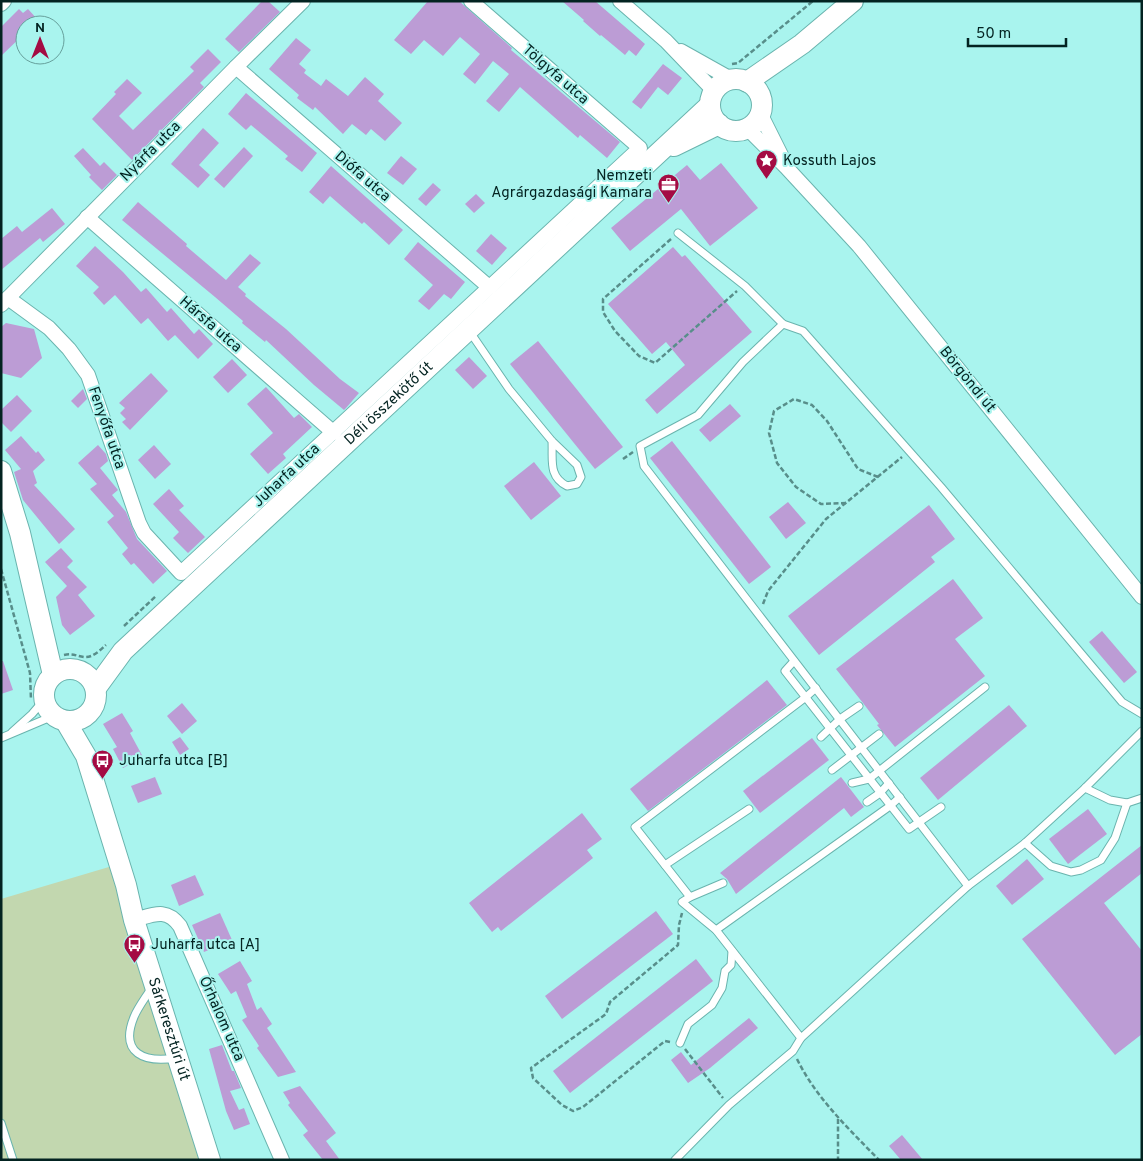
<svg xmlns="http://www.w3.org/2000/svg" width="1143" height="1161" font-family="Overpass,sans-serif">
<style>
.green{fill:#c2d7af}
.building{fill:#bc9cd5}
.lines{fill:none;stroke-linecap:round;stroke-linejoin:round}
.lane-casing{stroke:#6ab4ae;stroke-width:9}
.street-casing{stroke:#6ab4ae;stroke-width:16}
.secondary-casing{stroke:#6ab4ae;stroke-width:22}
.path{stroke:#588e8a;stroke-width:2.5;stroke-dasharray:5 2.5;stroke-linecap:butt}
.lane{stroke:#fff;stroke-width:7}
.street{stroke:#fff;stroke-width:14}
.secondary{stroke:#fff;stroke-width:20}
.labels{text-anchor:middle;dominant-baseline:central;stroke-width:4;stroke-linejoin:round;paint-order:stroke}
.street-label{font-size:15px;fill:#032321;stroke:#a9f4ee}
.poi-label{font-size:15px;fill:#032321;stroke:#a9f4ee;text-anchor:start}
</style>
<rect width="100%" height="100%" fill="#a9f4ee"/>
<polygon class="green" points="119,864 208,1160 1,1160 1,899"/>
<g class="building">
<polygon points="262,1 268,1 280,12 239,52 225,39"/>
<polygon points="428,1 459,1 512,48 511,50 620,142 607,158 580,135 578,138 520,87 499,112 486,101 509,74 493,61 475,84 463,74 480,54 460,37 443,56 424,40 411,54 394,40"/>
<polygon points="562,1 595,1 645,44 636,56 629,50 625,55 601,35 600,36 583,21 584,20"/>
<polygon points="19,9 23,13 28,9 38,20 34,25 25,25 25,33 1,56 1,27"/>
<polygon points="296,38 311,50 299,64 306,70 304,73 321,86 326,79 348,96 365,77 384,94 378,101 402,123 385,141 371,129 366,135 352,124 343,134 315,107 313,110 297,98 299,95 269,69"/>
<polygon points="208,49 221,62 200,83 204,87 132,160 92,119 116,94 114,92 127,79 142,93 119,116 133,130 194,71 190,67"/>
<polygon points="663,64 682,78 668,95 658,87 641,109 632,102"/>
<polygon points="246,93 317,153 302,172 285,159 288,156 251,125 246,130 228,114"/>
<polygon points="203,128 219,143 199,165 210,175 198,188 171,164"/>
<polygon points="244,147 253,156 224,188 214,179"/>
<polygon points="83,148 100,166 104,162 117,175 102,190 89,177 91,175 74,156"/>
<polygon points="401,156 417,169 403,185 387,173"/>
<polygon points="721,163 758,208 710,246 681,209 630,251 611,228 687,165 700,180"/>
<polygon points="331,166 403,230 389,245 364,222 362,224 330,196 323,204 309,192"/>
<polygon points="433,183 441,190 426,206 418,199"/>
<polygon points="476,194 485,203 474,213 465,204"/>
<polygon points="138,202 187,244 186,246 226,280 250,254 261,263 238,287 246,294 245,296 286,329 340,379 359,393 346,408 344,410 314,385 266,340 265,342 242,323 243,321 215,297 122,220"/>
<polygon points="52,208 65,224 43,242 40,238 1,270 1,239 17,226 22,232"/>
<polygon points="491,234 507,248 492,265 476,251"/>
<polygon points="418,242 465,282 451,299 444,294 429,310 418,301 433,285 404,259"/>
<polygon points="95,246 123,272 141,292 146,288 167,312 171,308 194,334 199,329 213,344 198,359 175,335 168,341 148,318 141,324 115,295 104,305 93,293 99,287 76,266"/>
<polygon points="673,247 682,257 685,255 752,332 657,414 645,400 685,365 666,342 652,354 608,304"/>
<polygon points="6,323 34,329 42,358 21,378 1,373 1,327"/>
<polygon points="538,341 623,447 595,469 510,364"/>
<polygon points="469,357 487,376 473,389 455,370"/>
<polygon points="232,359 247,375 228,393 213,377"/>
<polygon points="151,373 168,391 130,430 122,422 126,419 120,413 125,408 119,403"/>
<polygon points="266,387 294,418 299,414 312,427 283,454 286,458 268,474 250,454 273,433 247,404"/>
<polygon points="83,389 87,399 78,408 71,401"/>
<polygon points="17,395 32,411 11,432 1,422 1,410"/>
<polygon points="730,404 741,416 710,442 699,430"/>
<polygon points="21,436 36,453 38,451 45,460 33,471 37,483 34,485 75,529 59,544 23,500 14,472 21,469 5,450"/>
<polygon points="672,441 771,567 749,584 650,458"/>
<polygon points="98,445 106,454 108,461 100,468 118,490 112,495 126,512 137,539 167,571 153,584 134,563 131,565 122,554 128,548 107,522 114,516 90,489 97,484 78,463"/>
<polygon points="154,445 171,464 155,479 138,460"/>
<polygon points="534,462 561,496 531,520 504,486"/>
<polygon points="169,489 184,506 179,510 205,537 188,553 173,538 179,532 153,504"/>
<polygon points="788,502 806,523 786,539 769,517"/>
<polygon points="929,505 955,539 931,557 935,562 819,655 788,616"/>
<polygon points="61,548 73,561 67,567 87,587 78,595 95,616 70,635 62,625 56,597 67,586 45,562"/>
<polygon points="953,579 983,618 955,639 985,676 895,747 877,725 879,724 863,703 836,669"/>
<polygon points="1102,631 1137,672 1124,683 1089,642"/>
<polygon points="1,661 3,661 13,690 1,694"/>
<polygon points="767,680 787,705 648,811 630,789"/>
<polygon points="182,703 197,721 182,734 167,716"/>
<polygon points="1009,705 1027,726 938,800 920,778"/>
<polygon points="122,713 133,731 130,733 143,757 123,768 113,749 117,747 103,724"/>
<polygon points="180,737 189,749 180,755 172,742"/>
<polygon points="812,738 829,760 760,813 743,791"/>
<polygon points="155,777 162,794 138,803 131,786"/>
<polygon points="841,777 864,807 851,817 844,808 736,894 727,879 720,873"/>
<polygon points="1088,809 1107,834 1068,864 1049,839"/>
<polygon points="582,813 602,839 587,850 593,858 501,931 498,927 492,932 469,903"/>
<polygon points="1142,845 1142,873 1104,903 1142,951 1142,1034 1115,1055 1022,939"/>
<polygon points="1027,859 1044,879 1012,905 996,886"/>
<polygon points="195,875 204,895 179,906 171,885"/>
<polygon points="656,911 673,934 562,1019 545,996"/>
<polygon points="220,913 232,940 204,952 192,925"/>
<polygon points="696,959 713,981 570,1093 553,1071"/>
<polygon points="240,961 252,981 247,984 257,1010 261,1007 272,1024 267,1028 296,1072 278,1077 257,1048 259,1046 242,1020 247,1017 236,991 231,994 218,974"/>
<polygon points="749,1018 758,1028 710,1068 688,1083 671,1060 681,1052 691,1065"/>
<polygon points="222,1045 232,1071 234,1071 241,1088 230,1091 239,1110 244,1108 250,1124 234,1130 226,1111 209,1049"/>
<polygon points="300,1086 336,1133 326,1141 340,1160 323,1160 303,1135 308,1131 288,1105 290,1103 283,1092"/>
<polygon points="902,1135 923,1160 901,1160 889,1146"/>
</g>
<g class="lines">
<defs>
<g id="lane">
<polyline points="678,233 745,286 783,324 803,331 941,487 1122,702 1142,714"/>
<polyline points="783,324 743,362 698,415 640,446 644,466 968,886"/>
<path d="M 470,332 L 509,389 L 552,441 L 577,465 L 581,477 L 577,484 L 567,486 C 548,476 553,460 552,441"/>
<polyline points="794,661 785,671 909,829 941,807"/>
<polyline points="816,688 806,697 635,827 690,897 682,902 716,930 801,1038 968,886 1025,843 1085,788 1142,731"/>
<polyline points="12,732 32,714 44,700"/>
<polyline points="821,737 840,719 859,706"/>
<polyline points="1,738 53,716"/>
<polyline points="832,770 879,734"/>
<polyline points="852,783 869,779 985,687"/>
<polyline points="1085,788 1110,800 1127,803 1142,798"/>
<polyline points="867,802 880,793 889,783"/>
<polyline points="1025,843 1051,866 1071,872 1081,870 1101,860 1115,838 1127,803"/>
<polyline points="665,865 749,809"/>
<polyline points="690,897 723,883"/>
<polyline points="716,930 890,806 900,797"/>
<path d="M 152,987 C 146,997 138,1007 134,1017 C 119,1054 145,1063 176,1058"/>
<polyline points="680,1043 688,1024 712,1005 722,988 725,971 731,965 732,951"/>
<polyline points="1,1123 13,1160"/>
<polyline points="675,1160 729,1105 793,1051 801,1038"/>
</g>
<g id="street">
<polyline points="620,1 666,41 714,91"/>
<polyline points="1,4 4,1"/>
<polyline points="681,51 731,79"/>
<polyline points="236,67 489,287"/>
<polyline points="760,113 782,157"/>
<polyline points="747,128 786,167 859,246 1142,597"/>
<polyline points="87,217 334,433"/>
<polyline points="8,298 49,328 69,349 88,375 139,523 144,533 181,573 640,148 471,1"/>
<polyline points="1,305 236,67 303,1"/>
<path d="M 134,920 C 153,915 166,907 180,926 L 282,1160"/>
</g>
<g id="secondary">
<circle cx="736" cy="105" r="26"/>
<polyline points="747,82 802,44 853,1"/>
<polyline points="674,146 719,124"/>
<polyline points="1,471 20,533 53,675"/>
<circle cx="70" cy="695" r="26"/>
<path id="s1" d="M 96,688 L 123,651 L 710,105"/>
<path id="s2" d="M 66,722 L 86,756 L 126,885 L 134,920 L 210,1160"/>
</g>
</defs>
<use href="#lane" class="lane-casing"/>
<use href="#street" class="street-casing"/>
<use href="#secondary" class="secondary-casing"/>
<g class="path">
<polyline points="732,64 738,63 813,1"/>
<polyline points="671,239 603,299 603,312 615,331 639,356 655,363 737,291"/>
<polyline points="623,459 633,452"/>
<polyline points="846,503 821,504 796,487 777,463 769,433 774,411 794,399 812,405 827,421 858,469 878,477"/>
<polyline points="1,569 30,673 31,700"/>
<polyline points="763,604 768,591 826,519 902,457"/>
<polyline points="124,626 156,596"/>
<path d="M 64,655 C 73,653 76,656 84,657 C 93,658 100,650 106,645"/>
<polyline points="670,1042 665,1041 583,1107 573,1111 562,1105 533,1078 531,1068 606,1014 610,1002 678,945 679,925 682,913"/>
<polyline points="685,1049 723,1098"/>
<path d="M 797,1059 C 816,1098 849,1129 879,1160"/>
<polyline points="838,1119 838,1160"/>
</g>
<use href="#lane" class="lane"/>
<use href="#street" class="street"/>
<use href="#secondary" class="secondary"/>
</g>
<defs>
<symbol id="sight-pin" viewBox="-11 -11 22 30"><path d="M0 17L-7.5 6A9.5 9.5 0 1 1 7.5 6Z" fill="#a40b43" stroke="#a9f4ee"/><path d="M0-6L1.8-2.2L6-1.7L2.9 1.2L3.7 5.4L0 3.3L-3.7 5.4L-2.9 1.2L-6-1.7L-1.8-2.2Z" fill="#fff"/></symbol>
<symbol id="office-pin" viewBox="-11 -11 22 30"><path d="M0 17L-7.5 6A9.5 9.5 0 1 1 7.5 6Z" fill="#a40b43" stroke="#a9f4ee"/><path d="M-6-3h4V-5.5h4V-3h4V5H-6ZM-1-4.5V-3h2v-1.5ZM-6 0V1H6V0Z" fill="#fff"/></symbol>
<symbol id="bus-pin" viewBox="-11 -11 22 30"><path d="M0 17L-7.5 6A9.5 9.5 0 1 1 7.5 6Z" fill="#a40b43" stroke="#a9f4ee"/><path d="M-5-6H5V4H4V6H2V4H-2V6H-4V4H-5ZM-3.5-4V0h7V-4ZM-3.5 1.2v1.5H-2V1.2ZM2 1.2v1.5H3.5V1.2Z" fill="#fff"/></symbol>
</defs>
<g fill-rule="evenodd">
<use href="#sight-pin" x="754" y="148" width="25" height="34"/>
<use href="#office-pin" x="656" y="172" width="25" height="34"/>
<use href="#bus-pin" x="90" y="748" width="25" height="34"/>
<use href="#bus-pin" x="122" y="932" width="25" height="34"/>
</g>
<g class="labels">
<g class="street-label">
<text transform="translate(555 75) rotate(41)">Tölgyfa utca</text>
<text transform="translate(151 152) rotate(-45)">Nyárfa utca</text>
<text transform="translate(362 177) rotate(41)">Diófa utca</text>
<text transform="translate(210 325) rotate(41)">Hársfa utca</text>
<text transform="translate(967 380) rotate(51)">Börgöndi út</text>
<text stroke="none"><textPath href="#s1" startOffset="409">Déli összekötő út</textPath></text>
<text transform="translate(106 428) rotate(71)">Fenyőfa utca</text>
<text transform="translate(287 476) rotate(-43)">Juharfa utca</text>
<text transform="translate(221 1019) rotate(66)">Őrhalom utca</text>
<text stroke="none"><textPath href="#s2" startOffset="325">Sárkeresztúri út</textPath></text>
</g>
<g class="poi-label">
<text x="783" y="161">Kossuth Lajos</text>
<text x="652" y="176" text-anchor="end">Nemzeti<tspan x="652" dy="17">Agrárgazdasági Kamara</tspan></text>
<text x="119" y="761">Juharfa utca [B]</text>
<text x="151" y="945">Juharfa utca [A]</text>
</g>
</g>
<rect width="1143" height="1161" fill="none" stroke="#032321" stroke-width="5"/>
<g transform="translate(40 40)"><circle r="24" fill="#a9f4ee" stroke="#67a09c"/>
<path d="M0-4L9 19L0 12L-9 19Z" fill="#a40b43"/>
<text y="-8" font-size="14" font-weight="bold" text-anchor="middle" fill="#032321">N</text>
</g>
<path d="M968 38v8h98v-8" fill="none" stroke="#032321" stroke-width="2.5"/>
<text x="976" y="38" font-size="15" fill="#032321" stroke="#a9f4ee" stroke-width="4" paint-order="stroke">50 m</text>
</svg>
